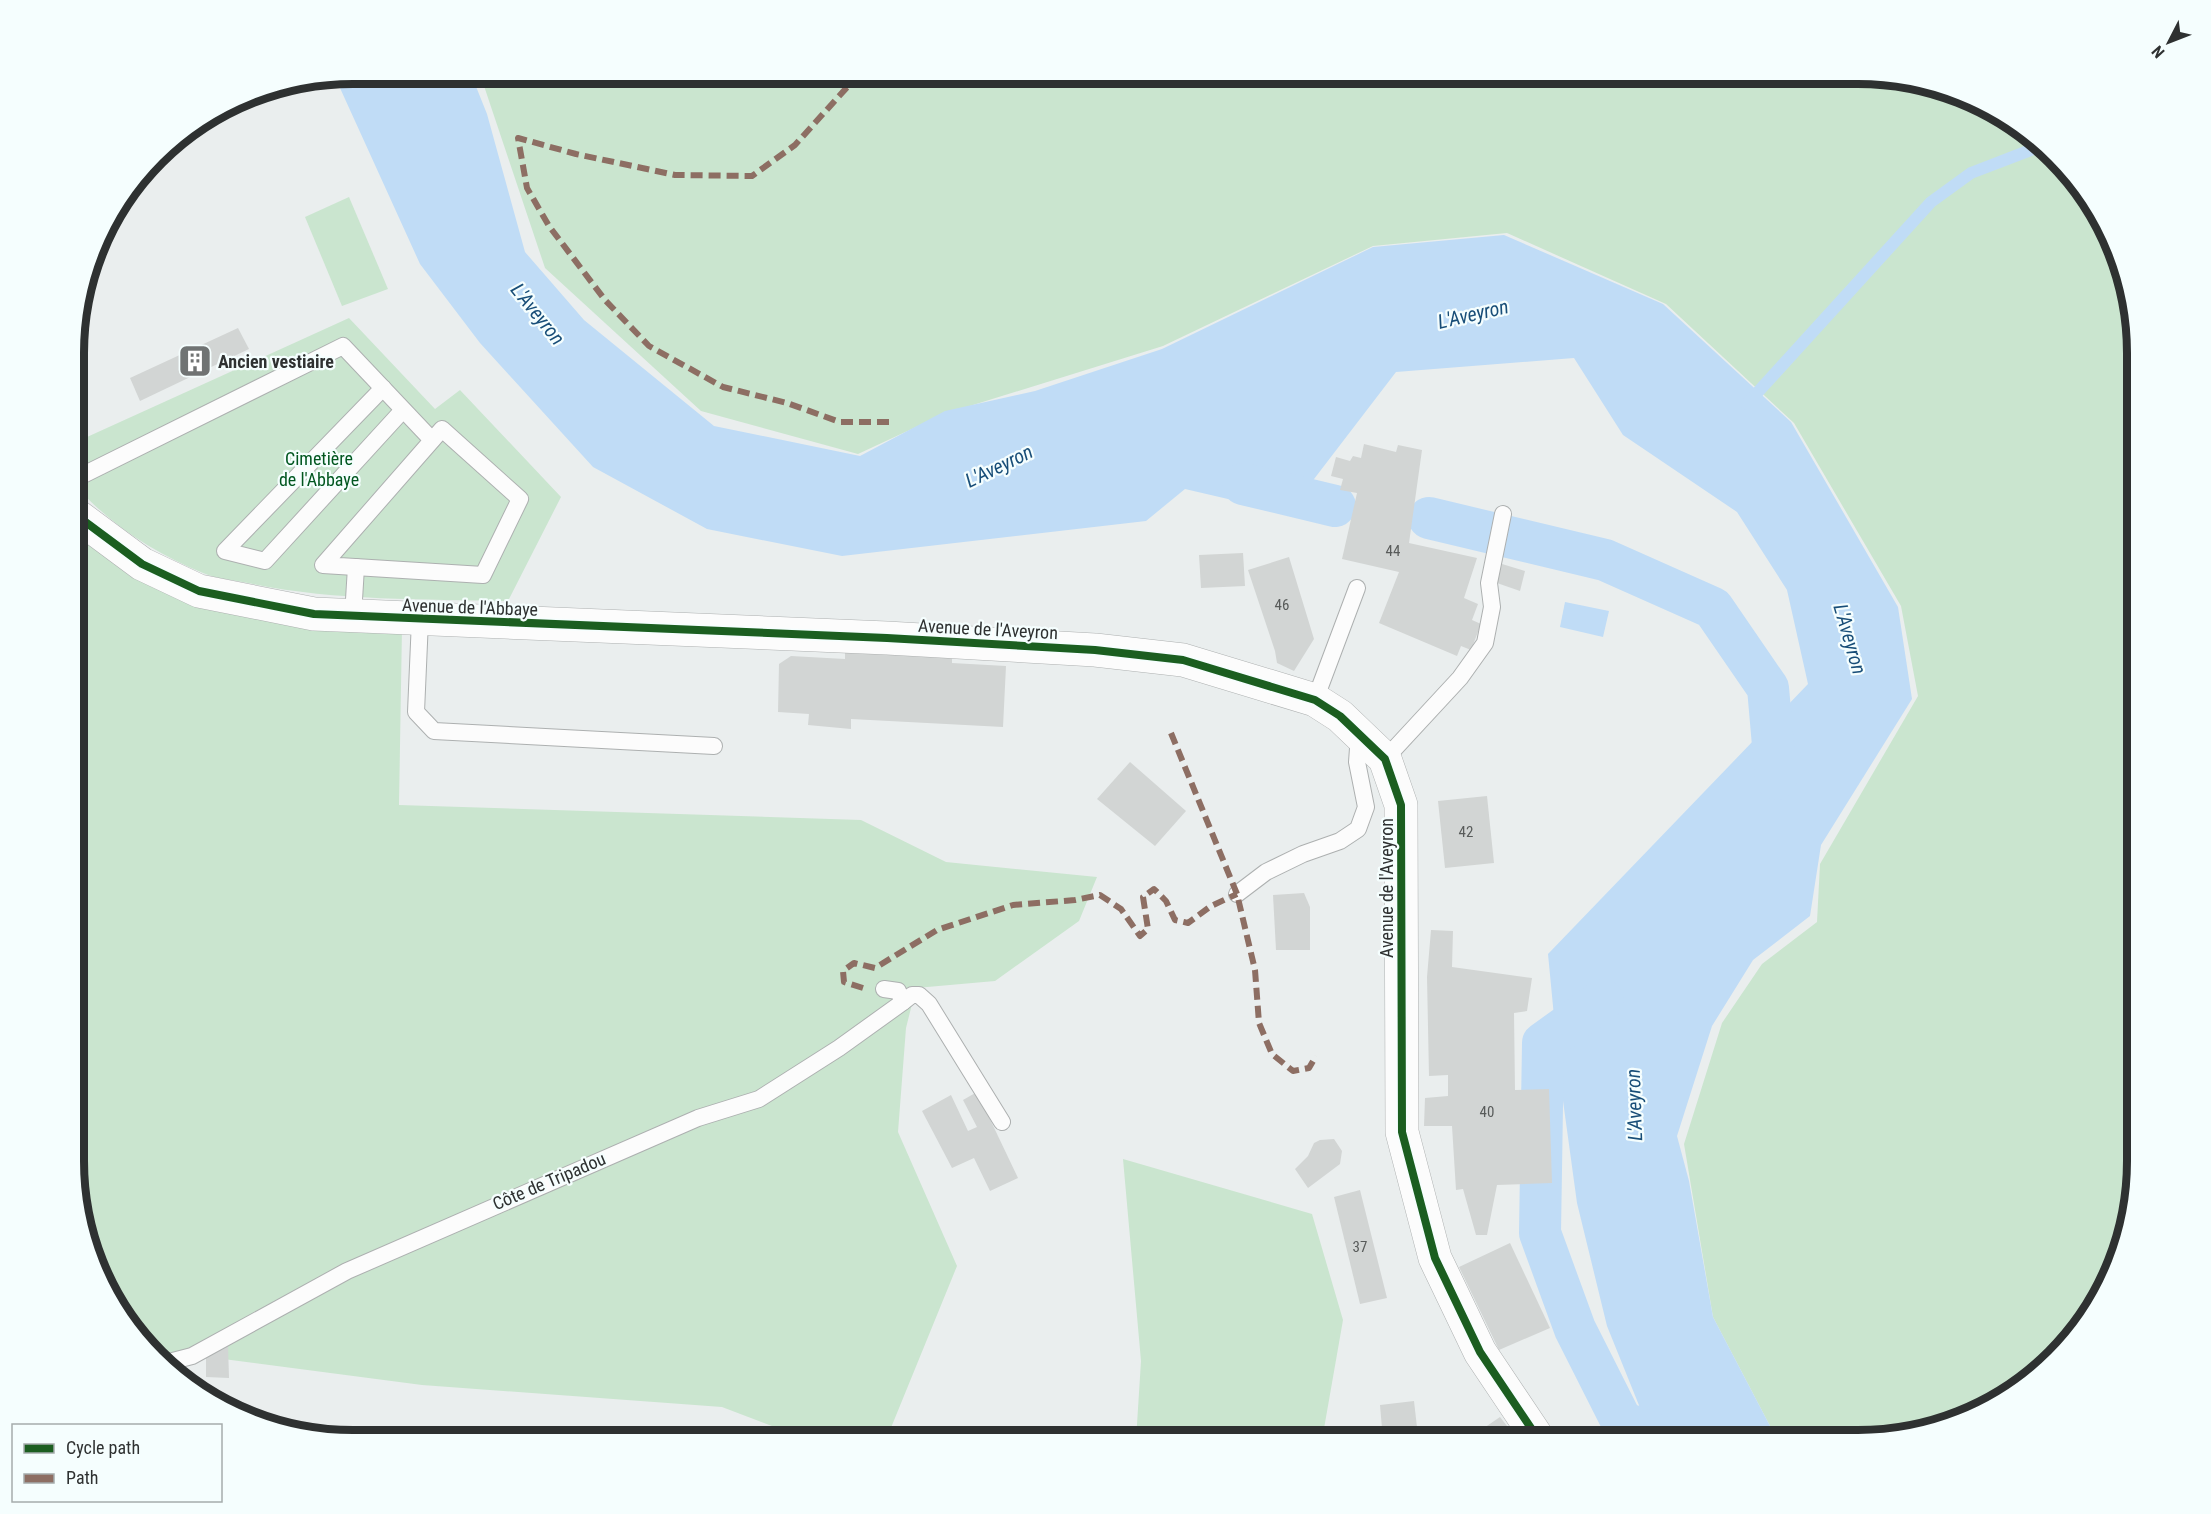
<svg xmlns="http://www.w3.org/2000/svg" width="2211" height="1514" font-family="'Roboto Condensed',sans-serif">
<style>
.green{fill:#cae5cf}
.water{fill:#c0dcf6}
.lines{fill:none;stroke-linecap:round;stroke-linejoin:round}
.stream{stroke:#c0dcf6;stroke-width:12}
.canal{stroke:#c0dcf6;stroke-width:42}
.building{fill:#d2d5d4}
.service-casing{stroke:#adb0b0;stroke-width:18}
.tertiary-casing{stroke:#adb0b0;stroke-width:34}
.service{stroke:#fcfcfc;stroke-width:16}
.tertiary{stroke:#fcfcfc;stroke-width:33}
.quiet{stroke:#8d6e63;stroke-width:6;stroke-dasharray:12 6;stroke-linecap:butt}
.cycleway-casing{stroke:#f5fefe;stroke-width:11}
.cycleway{stroke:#1b5e20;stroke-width:8}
.labels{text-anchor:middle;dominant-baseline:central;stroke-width:4.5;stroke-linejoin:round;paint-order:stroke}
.number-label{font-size:15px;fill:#585b5a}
.poi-label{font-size:18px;font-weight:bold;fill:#2e3131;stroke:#f5fefe;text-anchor:start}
.park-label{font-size:18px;fill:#01561f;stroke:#f5fefe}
.street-label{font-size:18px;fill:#2e3131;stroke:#f5fefe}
.water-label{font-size:20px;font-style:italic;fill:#184e78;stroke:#f5fefe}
.rim{fill:none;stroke:#2e3131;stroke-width:8}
</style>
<rect width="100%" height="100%" fill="#eaeeee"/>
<g class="green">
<polygon points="480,74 1876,74 1948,88 2028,131 2100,214 2137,335 2137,1179 2123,1251 2080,1331 1982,1411 1858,1440 1781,1440 1770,1426 1713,1317 1684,1144 1722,1023 1762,964 1817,922 1820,864 1918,696 1901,606 1794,423 1666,304 1507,233 1373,246 1163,346 944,414 858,454 701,411 545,268"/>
<polygon points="349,197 388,289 342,306 305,217"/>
<path d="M 349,318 L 435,409 L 460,390 L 561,497 L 508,601 C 421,599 333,601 248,583 C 233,580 217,579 203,573 C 156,554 109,524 76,486 L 76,442 Z"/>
<polygon points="76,535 130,576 402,628 399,805 861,820 946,862 1097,877 1079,921 995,981 916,988 906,1028 898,1132 957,1266 886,1440 809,1440 722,1407 422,1385 154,1350 111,1300 76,1197"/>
<polygon points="1123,1159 1312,1214 1343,1320 1322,1440 1136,1440 1141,1361"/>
</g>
<g class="water">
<polygon points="353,74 471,74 487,114 525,252 584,320 714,426 860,456 945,411 1035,391 1162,349 1373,247 1504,235 1663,304 1791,422 1898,607 1912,699 1821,845 1810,916 1753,960 1712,1026 1677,1136 1689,1181 1713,1317 1770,1426 1781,1440 1653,1440 1607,1326 1577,1203 1560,1079 1548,954 1808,684 1787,590 1737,512 1623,435 1574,358 1396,372 1288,513 1185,489 1146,521 842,556 707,529 593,467 480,343 420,264 335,77"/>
<polygon points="1565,602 1609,611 1603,637 1560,627"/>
</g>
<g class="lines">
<polyline class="stream" points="1747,404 1931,202 1971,173 2041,146"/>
<g class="canal">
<polyline points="1243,484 1335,506"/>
<polyline points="1429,518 1605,560 1713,608 1768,688 1776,779"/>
<polyline points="1603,1000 1543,1043 1540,1233 1575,1329 1622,1422 1671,1440"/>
</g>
</g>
<g class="building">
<polygon points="238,328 249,349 140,401 130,378"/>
<polygon points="1364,444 1396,452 1398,445 1422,450 1409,543 1477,558 1464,598 1478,604 1472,620 1481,624 1471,650 1461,646 1457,656 1379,623 1399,572 1342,559 1357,493 1340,490 1343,479 1331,476 1336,457 1350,461 1353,456 1361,458"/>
<polygon points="1243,553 1245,586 1201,588 1199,555"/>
<polygon points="1289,557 1314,639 1294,671 1277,663 1275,651 1248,570"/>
<polygon points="1502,564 1525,571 1520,591 1497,583"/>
<polygon points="845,651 952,656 952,663 1006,666 1003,727 851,719 851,729 808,725 809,714 778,712 779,664 791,656 845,659"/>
<polygon points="1130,762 1186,811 1155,846 1097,799"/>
<polygon points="1487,796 1494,863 1445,868 1438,801"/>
<polygon points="1304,893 1310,907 1310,950 1276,950 1273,895"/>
<polygon points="1431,930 1453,931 1452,967 1532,978 1527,1011 1514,1013 1515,1090 1549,1089 1552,1183 1497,1185 1487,1235 1476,1235 1463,1189 1456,1190 1452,1126 1424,1126 1425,1098 1448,1096 1448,1075 1429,1076 1427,977"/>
<polygon points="977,1092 1018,1178 990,1191 974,1158 952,1168 922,1111 951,1095 968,1131 977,1127 963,1100"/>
<polygon points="1334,1139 1342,1151 1340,1164 1308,1188 1295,1169 1308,1156 1314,1143 1320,1140"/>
<polygon points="1360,1190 1387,1298 1360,1304 1334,1197"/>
<polygon points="1510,1243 1550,1328 1499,1350 1459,1267"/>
<polygon points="228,1346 229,1378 206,1377 206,1358"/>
<polygon points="1414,1401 1418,1436 1383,1440 1380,1405"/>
<polygon points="1500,1417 1514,1435 1506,1440 1489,1440 1481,1430"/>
</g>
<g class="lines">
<defs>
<g id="service">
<polyline points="383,388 225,551 265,561 403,410"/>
<polygon points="442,429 520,499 483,575 323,565"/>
<polyline points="81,476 343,346 432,440"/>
<polyline points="353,616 356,567"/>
<polyline points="420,620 416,712 434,731 714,746"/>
<polyline points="1315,700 1357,588"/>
<polyline points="1385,759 1460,678 1485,643 1492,607 1489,583 1503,514"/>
<polyline points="1237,894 1266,872 1303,854 1340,841 1358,829 1366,807 1357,762 1359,735"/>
<polyline points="903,1002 912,995 919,995 929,1004 1002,1122"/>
<polyline points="165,1363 192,1356 347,1271 698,1118 759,1099 839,1048 903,1002 898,991 884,989"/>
</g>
<polyline id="tertiary" points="76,515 142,564 199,591 314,614 887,638 1095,650 1183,660 1315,700 1340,716 1385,759 1401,805 1402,1132 1435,1258 1480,1352 1539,1440"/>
</defs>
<use href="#service" class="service-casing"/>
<use href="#tertiary" class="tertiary-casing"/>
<use href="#service" class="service"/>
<use href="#tertiary" class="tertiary"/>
<g class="quiet">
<polyline points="859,74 795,145 752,176 675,175 576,154 518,138 527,188 549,226 605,300 649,346 723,387 787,403 840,422 893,422"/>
<polyline points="1171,733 1237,894 1255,970 1259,1023 1272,1054 1293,1071 1309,1068 1316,1056"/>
<polyline points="863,988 844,982 843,971 854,963 875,968 937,930 1013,905 1075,900 1100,895 1121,909 1140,936 1148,929 1143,897 1154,889 1166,901 1175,920 1188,923 1211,906 1237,894"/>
</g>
<defs>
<polyline id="cycleway" points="76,515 142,564 199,591 314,614 887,638 1095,650 1183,660 1315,700 1340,716 1385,759 1401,805 1402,1132 1435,1258 1480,1352 1539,1440"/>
</defs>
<use href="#cycleway" class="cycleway-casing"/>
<use href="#cycleway" class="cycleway"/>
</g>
<defs>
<symbol id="building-square" viewBox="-11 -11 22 22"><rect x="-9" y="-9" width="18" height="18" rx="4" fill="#707373" stroke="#f5fefe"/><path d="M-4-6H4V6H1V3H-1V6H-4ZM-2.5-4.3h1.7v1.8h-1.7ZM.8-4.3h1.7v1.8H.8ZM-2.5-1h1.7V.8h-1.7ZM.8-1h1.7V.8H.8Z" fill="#fff"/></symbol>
</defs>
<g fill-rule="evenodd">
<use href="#building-square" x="176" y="342" width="38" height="38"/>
</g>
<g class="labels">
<g class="number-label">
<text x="1393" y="551">44</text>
<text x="1282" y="605">46</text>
<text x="1466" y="832">42</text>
<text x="1487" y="1112">40</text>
<text x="1360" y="1247">37</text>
</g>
<g class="poi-label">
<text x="218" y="361">Ancien vestiaire</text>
</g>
<g class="park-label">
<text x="319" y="458">Cimetière<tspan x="319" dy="21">de l'Abbaye</tspan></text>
</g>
<g class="street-label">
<text transform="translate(470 607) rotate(2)">Avenue de l'Abbaye</text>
<text transform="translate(988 629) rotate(3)">Avenue de l'Aveyron</text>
<text transform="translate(1386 888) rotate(-90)">Avenue de l'Aveyron</text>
<text transform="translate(549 1181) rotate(-23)">Côte de Tripadou</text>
</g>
<g class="water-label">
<text transform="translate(538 314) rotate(51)">L'Aveyron</text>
<text transform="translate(1473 314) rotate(-13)">L'Aveyron</text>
<text transform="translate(999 466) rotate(-26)">L'Aveyron</text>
<text transform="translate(1850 639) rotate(74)">L'Aveyron</text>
<text transform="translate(1634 1105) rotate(-92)">L'Aveyron</text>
</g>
</g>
<path d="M0 0H2211V1514H0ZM353 84H1858A269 269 0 0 1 2127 353V1161A269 269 0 0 1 1858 1430H353A269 269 0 0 1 84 1161V353A269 269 0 0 1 353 84Z" fill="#f5fefe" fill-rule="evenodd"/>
<path class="rim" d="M353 84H1858A269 269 0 0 1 2127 353V1161A269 269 0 0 1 1858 1430H353A269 269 0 0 1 84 1161V353A269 269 0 0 1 353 84Z"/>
<rect x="12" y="1424" width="210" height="78" fill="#f5fefe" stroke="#a5acac" stroke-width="1.5"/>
<rect x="24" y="1444" width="30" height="9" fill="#1b5e20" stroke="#a5acac" stroke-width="1.5"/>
<text x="66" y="1454" font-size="18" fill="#2e3131">Cycle path</text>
<rect x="24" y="1474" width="30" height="9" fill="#8d6e63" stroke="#a5acac" stroke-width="1.5"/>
<text x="66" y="1484" font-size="18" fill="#2e3131">Path</text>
<g transform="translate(2169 42) rotate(228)" stroke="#f5fefe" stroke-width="4.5" paint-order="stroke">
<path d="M0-4.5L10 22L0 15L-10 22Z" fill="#2e3131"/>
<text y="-9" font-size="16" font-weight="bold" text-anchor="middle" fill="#2e3131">N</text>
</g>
</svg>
